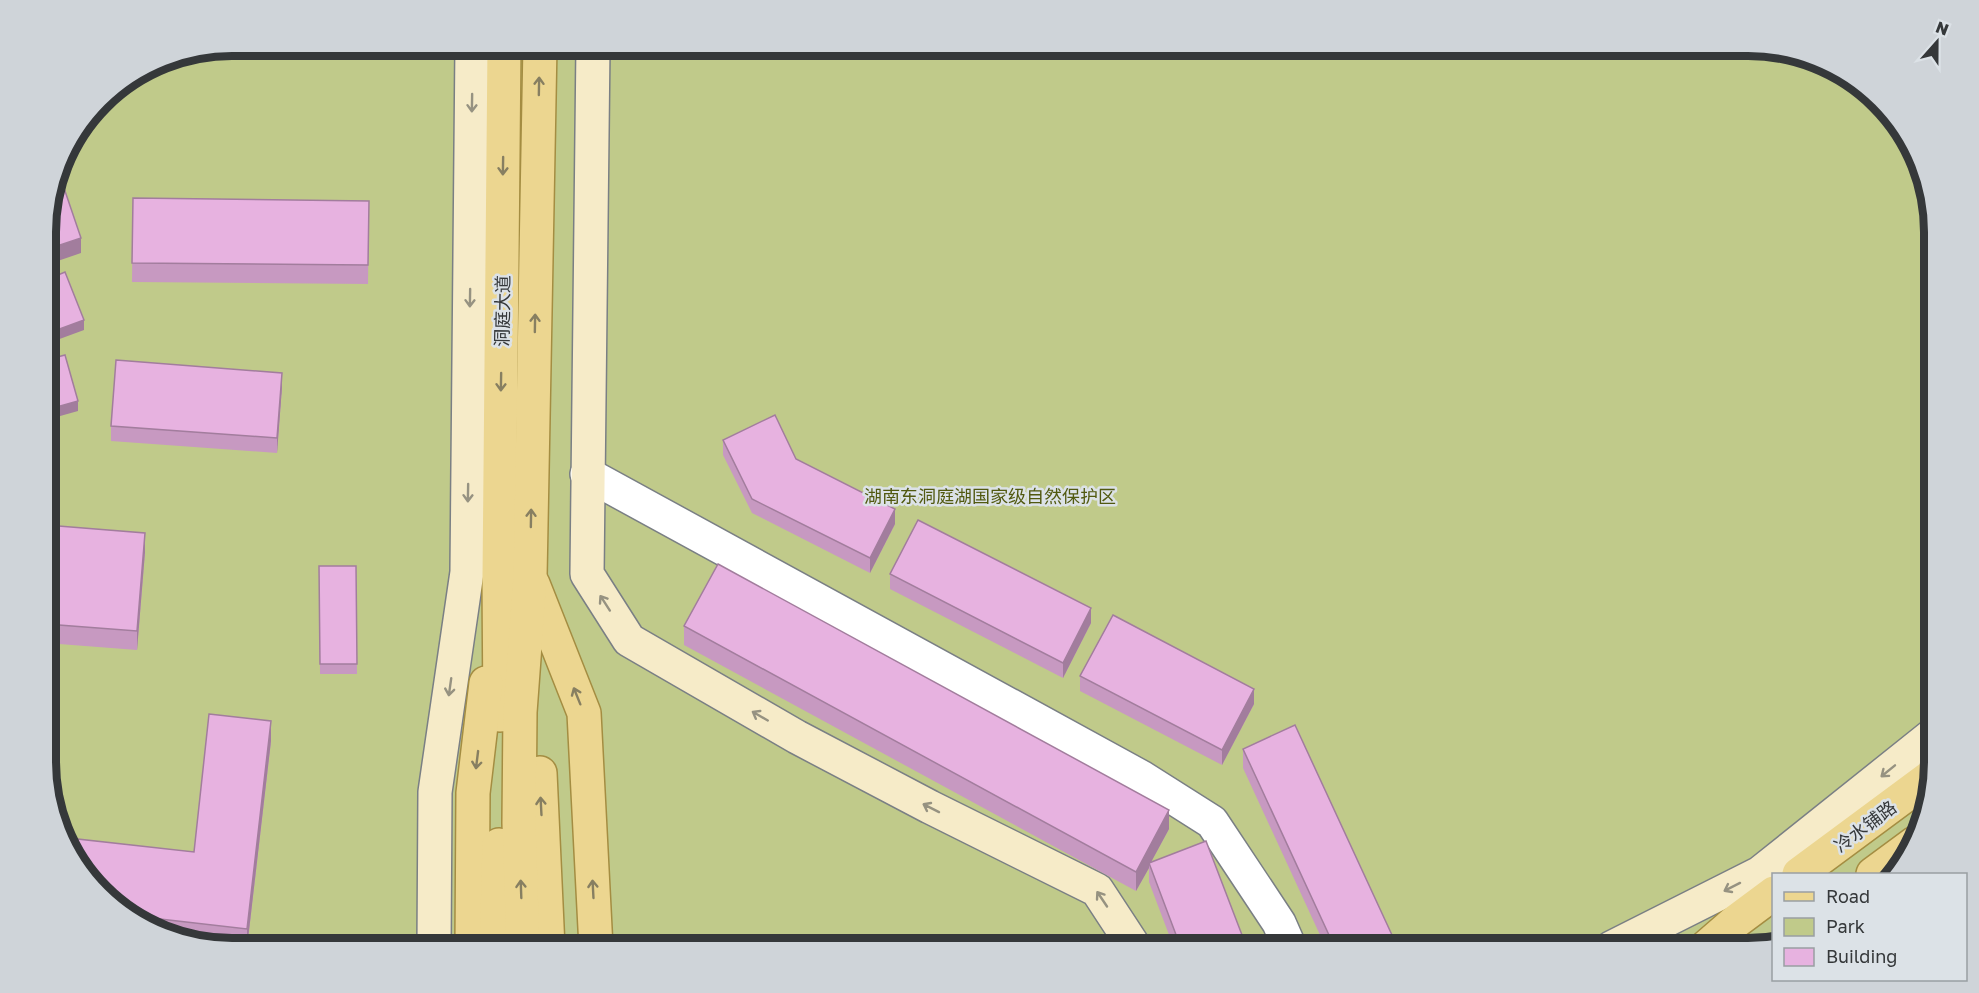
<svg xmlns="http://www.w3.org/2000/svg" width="1979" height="993" font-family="'Golos Text','Noto Sans SC',sans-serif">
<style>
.green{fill:#c0ca8a}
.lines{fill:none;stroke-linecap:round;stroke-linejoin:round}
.street-casing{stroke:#7a7f84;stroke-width:36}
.secondary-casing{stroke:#7a7f84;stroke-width:36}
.primary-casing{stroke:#a48d42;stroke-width:36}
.street{stroke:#fff;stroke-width:33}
.secondary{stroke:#f6ebc8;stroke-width:33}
.primary{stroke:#ecd690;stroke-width:33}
.wall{fill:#c799c1}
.shaded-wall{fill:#a27d9d}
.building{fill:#e7b2e0;stroke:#a27d9d;stroke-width:1.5}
.oneway{stroke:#877f61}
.oneway2{stroke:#969281}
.labels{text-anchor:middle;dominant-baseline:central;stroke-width:5;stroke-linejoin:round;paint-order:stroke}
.street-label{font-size:18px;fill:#35383a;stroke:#dce2e7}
.park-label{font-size:18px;fill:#515910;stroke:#dce2e7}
.rim{fill:none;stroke:#35383a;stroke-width:8}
</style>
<rect width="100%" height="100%" fill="#dce2e7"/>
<polygon class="green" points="232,45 1747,45 1829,64 1902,128 1932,208 1934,761 1915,843 1888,874 1774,874 1773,943 1759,948 232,948 150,929 83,875 47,786 45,219 64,149 108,92 161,59"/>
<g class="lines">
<defs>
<polyline id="street" points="587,474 1141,777 1212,822 1279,923 1290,948"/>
<g id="secondary">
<polyline points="593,45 587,574 629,640 797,737 930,807 1097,890 1135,948"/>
<polyline points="434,948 435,792 467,572 472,45"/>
<polyline points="1611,948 1760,873 1934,734"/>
</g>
<g id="primary">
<polyline points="533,584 584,713 596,948"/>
<polyline points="500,715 499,577 504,45"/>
<polyline points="540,773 548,948"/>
<polyline points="1799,874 1930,777"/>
<polyline points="1873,874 1915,843"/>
<polyline points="472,948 473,793 486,683"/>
<polyline points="496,948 499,845"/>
<polyline points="523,948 519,823 520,712 530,577 540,45"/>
<polyline points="1705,948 1735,922 1774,893"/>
</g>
</defs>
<use href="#street" class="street-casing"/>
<use href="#secondary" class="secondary-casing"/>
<use href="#primary" class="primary-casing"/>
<use href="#street" class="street"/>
<use href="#secondary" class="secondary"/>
<use href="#primary" class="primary"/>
</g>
<g class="wall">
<polygon points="133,198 369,201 368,284 132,282"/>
<polygon points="282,387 277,453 111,441 111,426"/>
<polygon points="723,440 796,459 895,524 870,573 752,513 723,455"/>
<polygon points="46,525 145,552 137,650 46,643"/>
<polygon points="319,566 356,566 357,674 320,674"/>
<polygon points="890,574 1091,623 1063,678 890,589"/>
<polygon points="684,626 1169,829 1151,862 1247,948 1174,948 1149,882 1149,868 1136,891 684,645"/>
<polygon points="1080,676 1254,704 1222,765 1080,691"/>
<polygon points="271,741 247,948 215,944 150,929 83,875 194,852"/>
<polygon points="1243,749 1398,948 1326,948 1243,768"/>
</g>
<g class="shaded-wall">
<polygon points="81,238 81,253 46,265 45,250"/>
<polygon points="84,320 84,330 46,344 46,334"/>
<polygon points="282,373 282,387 277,453 277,438"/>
<polygon points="78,401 78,411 46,420 46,410"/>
<polygon points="895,509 895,524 870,573 870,558"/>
<polygon points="145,533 145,552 137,650 137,631"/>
<polygon points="1091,608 1091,623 1063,678 1063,663"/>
<polygon points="1254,689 1254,704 1222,765 1222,750"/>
<polygon points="271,721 271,741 247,948 247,929"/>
<polygon points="1169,810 1169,829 1149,866 1149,863 1149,868 1136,891 1136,872"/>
</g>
<g class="building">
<polygon points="65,191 81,238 45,250 45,219 52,195"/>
<polygon points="133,198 369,201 368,265 132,263"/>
<polygon points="65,272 84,320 46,334 46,280"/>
<polygon points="65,355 78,401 46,410 46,360"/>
<polygon points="116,360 282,373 277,438 111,426"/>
<polygon points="775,415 796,459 895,509 870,558 752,499 723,440"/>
<polygon points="918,520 1091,608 1063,663 890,574"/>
<polygon points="46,525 145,533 137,631 46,624"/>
<polygon points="718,564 1169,810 1136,872 684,626"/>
<polygon points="319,566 356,566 357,664 320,664"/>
<polygon points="1113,615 1254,689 1222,750 1080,676"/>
<polygon points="209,714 271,721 247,929 134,916 83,875 68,838 194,852"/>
<polygon points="1295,725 1398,948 1335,948 1243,749"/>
<polygon points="1206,841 1247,948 1181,948 1149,863"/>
</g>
<defs><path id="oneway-shaft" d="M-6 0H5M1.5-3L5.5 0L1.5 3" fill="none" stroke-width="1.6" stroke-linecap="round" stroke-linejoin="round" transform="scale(1.5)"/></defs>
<g class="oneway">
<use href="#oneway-shaft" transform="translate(539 86) rotate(-89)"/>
<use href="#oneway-shaft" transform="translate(503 166) rotate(91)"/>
<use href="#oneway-shaft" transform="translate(535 323) rotate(-89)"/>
<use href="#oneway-shaft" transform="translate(501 382) rotate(91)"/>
<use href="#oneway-shaft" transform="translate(531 518) rotate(-89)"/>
<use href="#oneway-shaft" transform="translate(577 696) rotate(-112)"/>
<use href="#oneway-shaft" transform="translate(477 760) rotate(97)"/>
<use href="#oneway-shaft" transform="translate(541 806) rotate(-93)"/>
<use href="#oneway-shaft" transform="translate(521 889) rotate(-92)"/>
<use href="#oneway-shaft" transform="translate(593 889) rotate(-93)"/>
</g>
<g class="oneway2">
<use href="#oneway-shaft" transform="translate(472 103) rotate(91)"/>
<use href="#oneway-shaft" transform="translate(470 298) rotate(91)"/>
<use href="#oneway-shaft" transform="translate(468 493) rotate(91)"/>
<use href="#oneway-shaft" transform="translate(605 603) rotate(-123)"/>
<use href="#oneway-shaft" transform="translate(450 687) rotate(98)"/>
<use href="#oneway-shaft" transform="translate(760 716) rotate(-150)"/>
<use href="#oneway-shaft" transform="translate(1888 771) rotate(141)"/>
<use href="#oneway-shaft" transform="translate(931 808) rotate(-153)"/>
<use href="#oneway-shaft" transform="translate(1732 887) rotate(153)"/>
<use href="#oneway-shaft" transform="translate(1102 899) rotate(-124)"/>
</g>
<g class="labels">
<g class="street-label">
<text transform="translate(502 311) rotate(-89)">洞庭大道</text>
<text transform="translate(1865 826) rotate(-37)">冷水铺路</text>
</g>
<g class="park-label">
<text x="990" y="496">湖南东洞庭湖国家级自然保护区</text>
</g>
</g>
<path d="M0 0H1979V993H0ZM232 56H1748A176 176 0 0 1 1924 232V762A176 176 0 0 1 1748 938H232A176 176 0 0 1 56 762V232A176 176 0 0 1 232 56Z" fill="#cfd4d9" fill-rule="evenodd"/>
<path class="rim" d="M232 56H1748A176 176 0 0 1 1924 232V762A176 176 0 0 1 1748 938H232A176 176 0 0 1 56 762V232A176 176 0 0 1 232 56Z"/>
<rect x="1772" y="873" width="195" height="108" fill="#dce2e7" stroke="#999ea2" stroke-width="1.5"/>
<rect x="1784" y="892" width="30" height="9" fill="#ecd690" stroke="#999ea2" stroke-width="1.5"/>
<text x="1826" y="903" font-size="18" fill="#35383a">Road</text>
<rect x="1784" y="918" width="30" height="18" fill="#c0ca8a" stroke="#999ea2" stroke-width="1.5"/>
<text x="1826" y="933" font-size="18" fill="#35383a">Park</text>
<rect x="1784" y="948" width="30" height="18" fill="#e7b2e0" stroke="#999ea2" stroke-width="1.5"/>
<text x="1826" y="963" font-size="18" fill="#35383a">Building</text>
<g transform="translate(1937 42) rotate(21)" stroke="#dce2e7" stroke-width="4.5" paint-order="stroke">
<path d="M0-4.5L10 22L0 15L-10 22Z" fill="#35383a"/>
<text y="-9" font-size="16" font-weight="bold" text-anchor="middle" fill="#35383a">N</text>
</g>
</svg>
